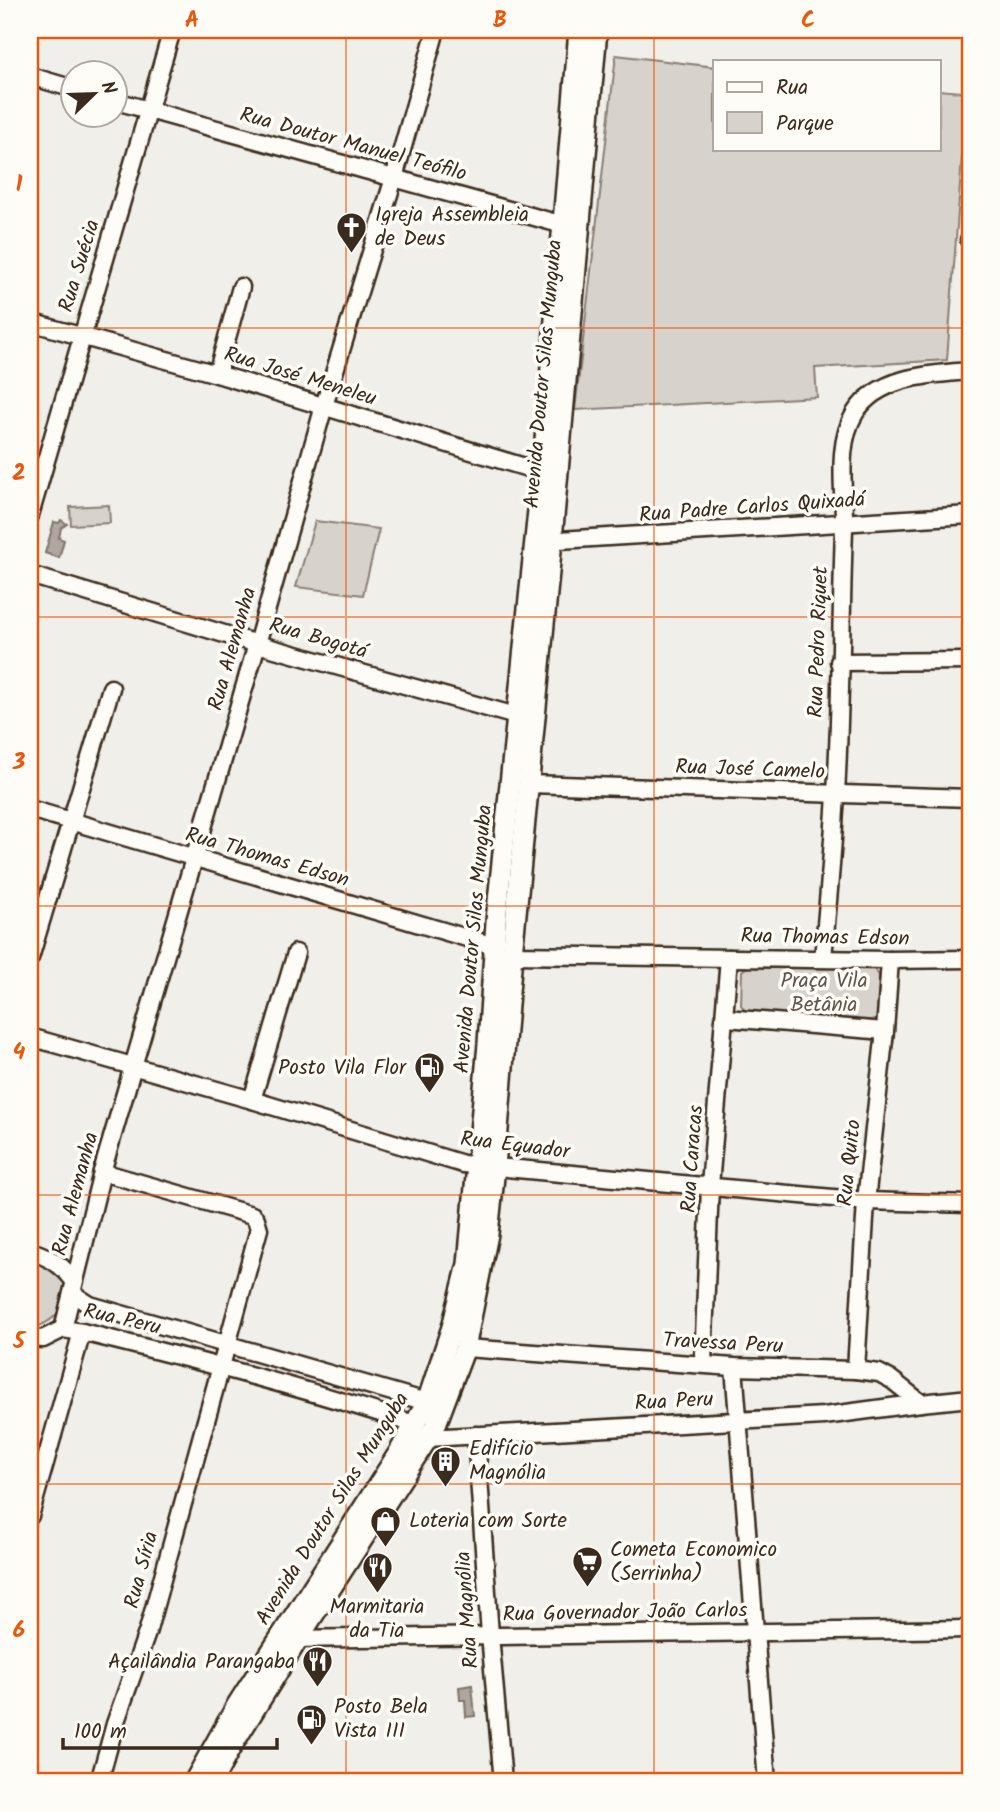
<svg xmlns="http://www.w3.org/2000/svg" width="1000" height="1812" font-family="Kalam,sans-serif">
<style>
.green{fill:#d7d2cc;stroke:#897e75;stroke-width:2}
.water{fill:#aea69f;stroke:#80746b;stroke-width:2}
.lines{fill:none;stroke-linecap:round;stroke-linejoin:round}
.minor-casing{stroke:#3b2a1e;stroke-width:21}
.major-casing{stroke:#3b2a1e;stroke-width:24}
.minor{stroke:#fdfcf7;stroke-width:16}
.major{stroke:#fdfcf7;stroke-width:19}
.grid{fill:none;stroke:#e8590c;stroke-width:2;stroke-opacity:0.55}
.labels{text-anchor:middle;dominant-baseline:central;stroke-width:7;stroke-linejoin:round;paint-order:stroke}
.street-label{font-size:21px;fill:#3b2a1e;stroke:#fdfcf7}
.poi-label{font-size:21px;fill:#3b2a1e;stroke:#fdfcf7;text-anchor:start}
.park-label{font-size:21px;fill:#62544a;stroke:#fdfcf7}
.neatline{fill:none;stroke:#e8590c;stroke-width:2.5}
.grid-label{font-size:23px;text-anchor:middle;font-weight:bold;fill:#e8590c}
</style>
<rect width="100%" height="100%" fill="#f1efea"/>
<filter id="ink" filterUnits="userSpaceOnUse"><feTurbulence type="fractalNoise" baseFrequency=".0143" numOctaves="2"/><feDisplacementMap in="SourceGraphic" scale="14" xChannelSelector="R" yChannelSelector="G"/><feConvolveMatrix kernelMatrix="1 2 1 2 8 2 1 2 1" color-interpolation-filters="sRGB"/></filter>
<g filter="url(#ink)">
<g class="green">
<polygon points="616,55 715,67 715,149 939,149 939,90 961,92 970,98 970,158 962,158 947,360 815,368 817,397 575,410"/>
<polygon points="109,505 110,523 71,525 70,507"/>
<polygon points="315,521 379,529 363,595 296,587"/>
<polygon points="750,965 872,967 879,975 878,1019 870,1024 747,1014 741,1005 742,971"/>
<path d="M 30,1257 C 42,1261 56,1265 63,1277 C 77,1300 52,1326 30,1328 Z"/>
</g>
<g class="water">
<polygon points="61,520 67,524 61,528 59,538 64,540 59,558 45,553 54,522 59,523"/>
<polygon points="472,1685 475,1716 466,1717 465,1700 460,1700 459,1687"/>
</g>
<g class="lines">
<defs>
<g id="minor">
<polyline points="30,76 74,89"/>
<polyline points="116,101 574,228"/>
<polyline points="969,240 970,240"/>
<polyline points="30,322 217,374 551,475"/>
<polyline points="217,374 241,287"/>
<polyline points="30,515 172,30"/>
<polyline points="543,541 970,515"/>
<polyline points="30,575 257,644 516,716"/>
<polyline points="839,662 970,661"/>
<polyline points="529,784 970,798"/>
<polyline points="30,809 494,946"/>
<polyline points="512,955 890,960 970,959"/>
<polyline points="30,958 111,688"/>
<path d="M 823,958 C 828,903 833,848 836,794 C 841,705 841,616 844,528 C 845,491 835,446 855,413 C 878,376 931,374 970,371"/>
<polyline points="726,1018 885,1031"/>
<polyline points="30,1037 252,1100 463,1164 866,1201 970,1204"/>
<polyline points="252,1100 296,953"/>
<path d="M 30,1251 C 48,1256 63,1265 74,1281"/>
<polyline points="73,1294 90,1305 427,1402"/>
<polyline points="63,1329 102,1172 257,644 324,406 394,178 436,30"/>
<path d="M 30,1338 L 43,1339 L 63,1329 L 82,1332 C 193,1359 305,1388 414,1424"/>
<polyline points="465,1348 734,1367 856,1370 879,1373 892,1380 921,1403 970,1398"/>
<polyline points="703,1364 710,1186 729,958"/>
<polyline points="734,1367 767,1782"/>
<polyline points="856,1370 866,1201 885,1031 890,960"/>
<polyline points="476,1435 490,1635 503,1782"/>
<polyline points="428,1438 824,1416 921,1403"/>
<polyline points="30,1516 82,1332"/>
<polyline points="290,1639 970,1629"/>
<polyline points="99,1782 115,1724 148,1630 259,1229 256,1219 252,1215 102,1172"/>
</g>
<g id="major">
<polyline points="194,1782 237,1705 398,1454 427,1402 452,1327 468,1264 488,1044 496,921 544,452 579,30"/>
<polyline points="212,1782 230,1749 298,1639 435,1427 465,1348 488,1234 495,1167 512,955 550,562 597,30"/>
</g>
</defs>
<use href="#minor" class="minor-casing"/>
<use href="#major" class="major-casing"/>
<use href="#minor" class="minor"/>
<use href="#major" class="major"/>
</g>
</g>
<path class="grid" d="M 346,30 L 346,1782M 654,30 L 654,1782M 30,328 L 970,328M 30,617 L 970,617M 30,906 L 970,906M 30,1195 L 970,1195M 30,1484 L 970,1484"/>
<defs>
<symbol id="church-pin" viewBox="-11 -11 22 30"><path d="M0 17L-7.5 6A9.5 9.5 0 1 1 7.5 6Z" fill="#3b2a1e" stroke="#fdfcf7"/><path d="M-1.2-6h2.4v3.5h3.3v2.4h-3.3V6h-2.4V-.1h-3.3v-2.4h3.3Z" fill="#fff"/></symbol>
<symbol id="fuel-pin" viewBox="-11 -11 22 30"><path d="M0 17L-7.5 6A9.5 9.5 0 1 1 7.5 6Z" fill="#3b2a1e" stroke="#fdfcf7"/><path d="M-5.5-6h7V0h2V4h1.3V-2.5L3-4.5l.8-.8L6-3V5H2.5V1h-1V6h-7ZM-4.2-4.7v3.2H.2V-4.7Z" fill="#fff"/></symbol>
<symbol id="building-pin" viewBox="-11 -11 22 30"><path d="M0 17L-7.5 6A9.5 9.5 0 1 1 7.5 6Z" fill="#3b2a1e" stroke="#fdfcf7"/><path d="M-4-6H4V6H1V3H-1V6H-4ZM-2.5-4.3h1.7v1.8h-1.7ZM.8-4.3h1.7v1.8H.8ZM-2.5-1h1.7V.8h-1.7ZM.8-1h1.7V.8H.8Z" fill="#fff"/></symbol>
<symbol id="shop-pin" viewBox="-11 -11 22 30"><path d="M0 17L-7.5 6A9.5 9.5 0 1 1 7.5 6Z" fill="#3b2a1e" stroke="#fdfcf7"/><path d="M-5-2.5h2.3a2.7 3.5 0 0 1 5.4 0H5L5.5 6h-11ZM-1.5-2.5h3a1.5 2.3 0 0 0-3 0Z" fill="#fff"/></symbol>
<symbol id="supermarket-pin" viewBox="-11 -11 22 30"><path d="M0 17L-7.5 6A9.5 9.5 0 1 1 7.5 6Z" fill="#3b2a1e" stroke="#fdfcf7"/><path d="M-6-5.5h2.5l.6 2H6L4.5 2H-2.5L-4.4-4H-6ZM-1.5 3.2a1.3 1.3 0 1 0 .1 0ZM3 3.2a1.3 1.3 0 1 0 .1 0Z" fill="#fff"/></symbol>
<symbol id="restaurant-pin" viewBox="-11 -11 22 30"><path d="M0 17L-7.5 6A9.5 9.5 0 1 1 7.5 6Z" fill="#3b2a1e" stroke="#fdfcf7"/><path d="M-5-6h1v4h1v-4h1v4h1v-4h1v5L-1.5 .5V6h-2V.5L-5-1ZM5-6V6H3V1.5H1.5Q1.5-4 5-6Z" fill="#fff"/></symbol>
</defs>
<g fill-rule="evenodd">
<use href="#church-pin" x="334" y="210" width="35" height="47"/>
<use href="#fuel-pin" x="412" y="1050" width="35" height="47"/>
<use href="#building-pin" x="428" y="1444" width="35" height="47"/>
<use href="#shop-pin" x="368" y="1504" width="35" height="47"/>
<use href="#supermarket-pin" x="570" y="1544" width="35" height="47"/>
<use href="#restaurant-pin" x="360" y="1550" width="35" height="47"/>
<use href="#restaurant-pin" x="300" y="1644" width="35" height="47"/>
<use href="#fuel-pin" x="294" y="1702" width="35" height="47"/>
</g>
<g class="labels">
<g class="street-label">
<text transform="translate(353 145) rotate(15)">Rua Doutor Manuel Teófilo</text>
<text transform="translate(80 266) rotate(-73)">Rua Suécia</text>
<text transform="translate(544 374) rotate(-85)">Avenida Doutor Silas Munguba</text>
<text transform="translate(300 377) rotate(17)">Rua José Meneleu</text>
<text transform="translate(752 508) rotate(-4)">Rua Padre Carlos Quixadá</text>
<text transform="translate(318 639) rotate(16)">Rua Bogotá</text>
<text transform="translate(819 642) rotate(-88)">Rua Pedro Riquet</text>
<text transform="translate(233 649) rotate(-74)">Rua Alemanha</text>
<text transform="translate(750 770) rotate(2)">Rua José Camelo</text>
<text transform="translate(267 858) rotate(16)">Rua Thomas Edson</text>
<text transform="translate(825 938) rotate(1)">Rua Thomas Edson</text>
<text transform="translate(474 939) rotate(-85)">Avenida Doutor Silas Munguba</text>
<text transform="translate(515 1146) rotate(7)">Rua Equador</text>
<text transform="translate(693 1159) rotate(-86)">Rua Caracas</text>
<text transform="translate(850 1163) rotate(-84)">Rua Quito</text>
<text transform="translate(76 1194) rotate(-75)">Rua Alemanha</text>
<text transform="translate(122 1320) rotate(13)">Rua Peru</text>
<text transform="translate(723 1344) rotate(3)">Travessa Peru</text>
<text transform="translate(674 1402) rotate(-3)">Rua Peru</text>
<text transform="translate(333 1509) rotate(-58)">Avenida Doutor Silas Munguba</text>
<text transform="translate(142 1570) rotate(-75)">Rua Síria</text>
<text transform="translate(468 1610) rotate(-94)">Rua Magnólia</text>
<text transform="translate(625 1613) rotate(-1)">Rua Governador João Carlos</text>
</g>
<g class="poi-label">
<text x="375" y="215">Igreja Assembleia<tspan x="375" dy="24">de Deus</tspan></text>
<text x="406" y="1068" text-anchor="end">Posto Vila Flor</text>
<text x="469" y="1449">Edifício<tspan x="469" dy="24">Magnólia</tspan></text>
<text x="409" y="1521">Loteria com Sorte</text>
<text x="610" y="1550">Cometa Economico<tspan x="610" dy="24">(Serrinha)</tspan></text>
<text x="377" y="1607" text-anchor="middle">Marmitaria<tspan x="377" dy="24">da Tia</tspan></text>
<text x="295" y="1662" text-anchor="end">Açailândia Parangaba</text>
<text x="334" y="1707">Posto Bela<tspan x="334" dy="24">Vista III</tspan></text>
</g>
<g class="park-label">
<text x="824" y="981">Praça Vila<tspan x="824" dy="24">Betânia</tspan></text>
</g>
</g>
<rect width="1000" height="1812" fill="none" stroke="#fdfcf7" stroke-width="77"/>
<rect x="713" y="60" width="228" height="91" fill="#fdfcf7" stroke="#afa8a0" stroke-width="2"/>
<rect x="727" y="82" width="35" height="10" fill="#fdfcf7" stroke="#afa8a0" stroke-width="2"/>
<text x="776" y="94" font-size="21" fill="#3b2a1e">Rua</text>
<rect x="727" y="112" width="35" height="21" fill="#d7d2cc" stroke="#afa8a0" stroke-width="2"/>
<text x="776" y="130" font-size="21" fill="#3b2a1e">Parque</text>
<g transform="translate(94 94) rotate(67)"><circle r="33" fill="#fdfcf7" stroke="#afa8a0" stroke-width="2"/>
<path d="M0-5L12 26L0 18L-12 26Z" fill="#3b2a1e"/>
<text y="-10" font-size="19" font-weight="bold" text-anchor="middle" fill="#3b2a1e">N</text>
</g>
<path d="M63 1738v10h214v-10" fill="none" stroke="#3b2a1e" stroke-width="3.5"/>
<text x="74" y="1738" font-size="21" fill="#3b2a1e" stroke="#fdfcf7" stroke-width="5" paint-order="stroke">100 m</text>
<rect x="38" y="38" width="924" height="1735" class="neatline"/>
<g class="grid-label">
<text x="192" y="27">A</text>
<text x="500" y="27">B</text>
<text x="808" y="27">C</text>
<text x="19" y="191">1</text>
<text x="19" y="480">2</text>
<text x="19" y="769">3</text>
<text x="19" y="1059">4</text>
<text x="19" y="1348">5</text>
<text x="19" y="1637">6</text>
</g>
</svg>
